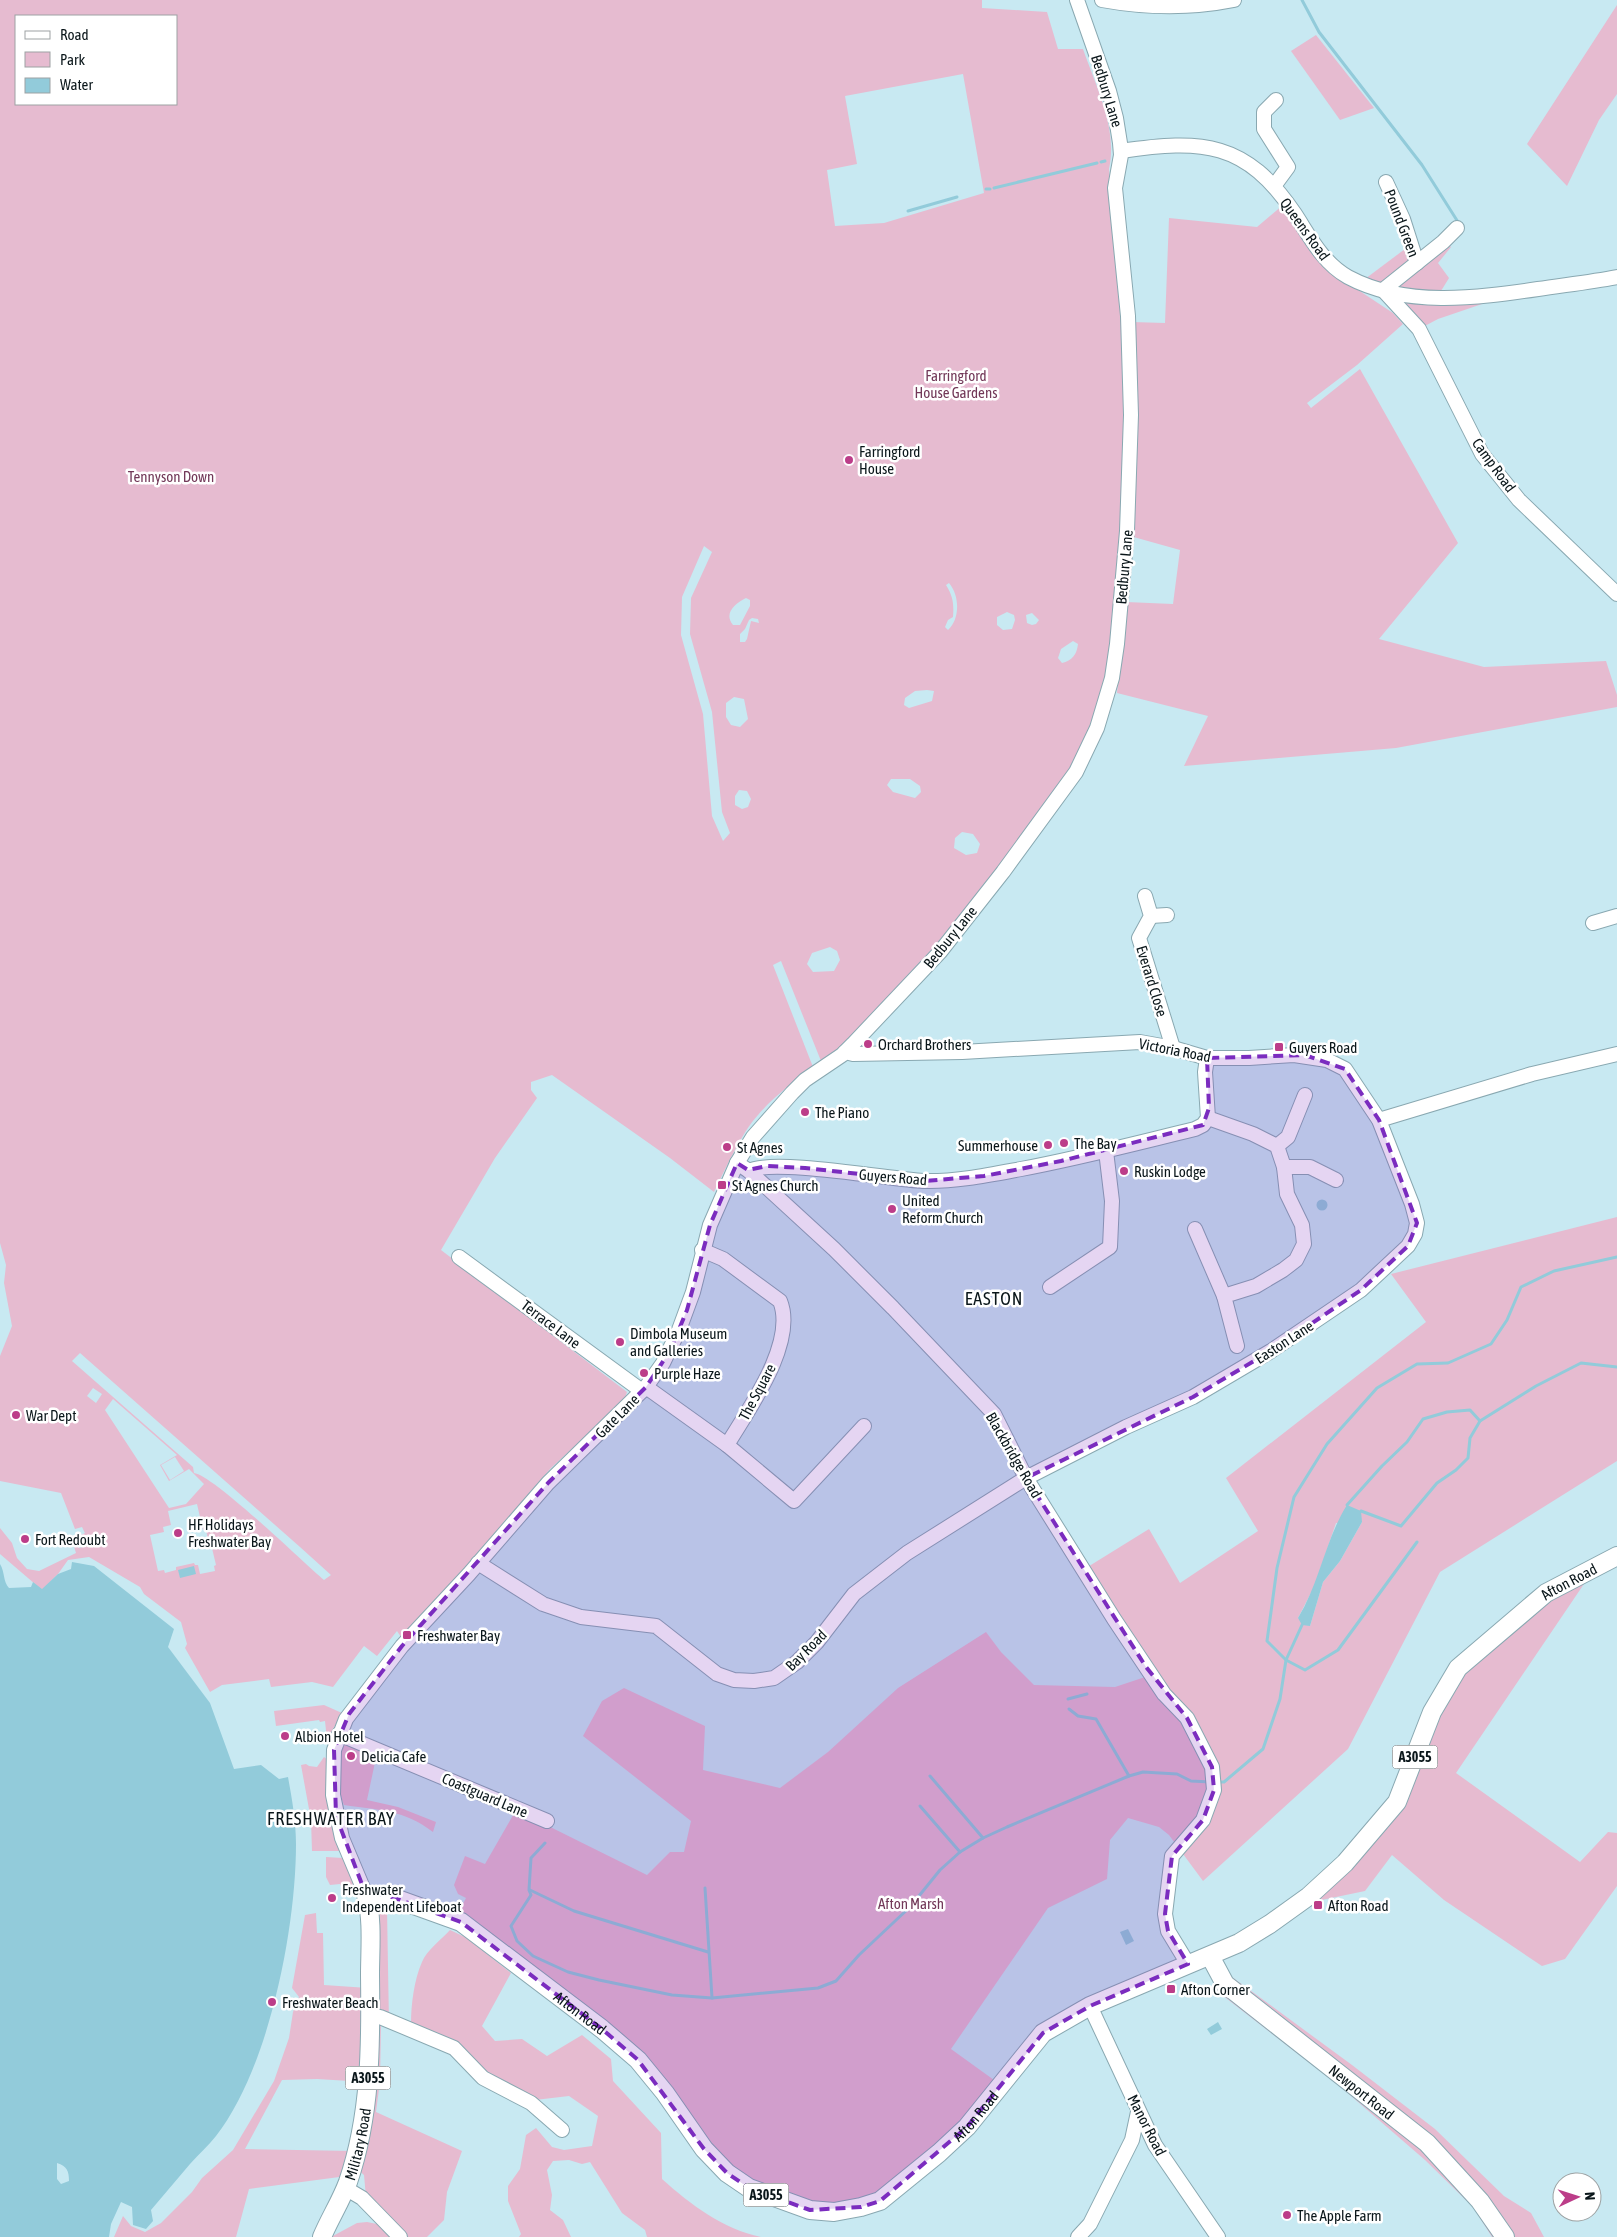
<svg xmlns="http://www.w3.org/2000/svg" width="1617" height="2237" font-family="'Asap Condensed',sans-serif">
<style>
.green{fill:#e6bbd0;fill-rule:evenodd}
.water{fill:#92cbda;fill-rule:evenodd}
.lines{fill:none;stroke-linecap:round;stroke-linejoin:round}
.stream{stroke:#92cbda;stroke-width:3}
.minor-casing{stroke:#89a8b1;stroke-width:16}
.major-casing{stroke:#89a8b1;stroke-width:20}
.minor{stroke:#fff;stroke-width:14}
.major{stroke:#fff;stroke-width:18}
.marked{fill:#7b2cbf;fill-opacity:0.2;stroke:#7b2cbf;stroke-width:4;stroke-dasharray:10 6;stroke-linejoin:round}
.poi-dot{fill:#bc3d89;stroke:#fff;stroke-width:2}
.labels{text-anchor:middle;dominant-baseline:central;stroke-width:5;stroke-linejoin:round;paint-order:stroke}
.shield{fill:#fff;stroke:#545c5f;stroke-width:1}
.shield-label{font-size:14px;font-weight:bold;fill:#0a161a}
.street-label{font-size:15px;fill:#0a161a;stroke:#fff}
.park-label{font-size:15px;fill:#723858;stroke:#fff}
.poi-label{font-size:15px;fill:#0a161a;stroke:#fff;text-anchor:start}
.quarter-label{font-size:18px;letter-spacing:1px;fill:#0a161a;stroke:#fff}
</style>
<rect width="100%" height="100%" fill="#c8e9f2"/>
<g class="green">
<path d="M 0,0 L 982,0 L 982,8 L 1047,12 L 1058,49 L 1083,49 C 1096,87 1118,128 1109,169 L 1128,356 L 1124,530 L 1103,704 L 1073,771 L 935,952 L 843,1050 L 821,1061 L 781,961 L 773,965 L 813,1067 C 794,1082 774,1096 758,1115 C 742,1132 725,1170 714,1192 L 670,1158 L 552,1075 L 531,1082 L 531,1090 L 537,1098 L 495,1158 L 441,1250 L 627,1392 L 624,1401 L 551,1468 L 403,1640 L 397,1631 L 377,1656 L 364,1646 L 333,1687 L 312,1682 L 271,1687 L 269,1679 L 222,1685 L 210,1692 L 185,1648 L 187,1644 L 181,1622 L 144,1594 L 140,1587 L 89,1557 L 68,1560 L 58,1574 L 42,1590 L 0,1554 L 0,1528 L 12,1543 L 17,1558 L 27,1569 L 39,1571 L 76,1553 L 72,1540 L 75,1539 L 79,1548 L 83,1547 L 79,1536 L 85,1533 L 82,1527 L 75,1529 L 61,1493 L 0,1481 L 0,1356 L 12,1326 L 4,1283 L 6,1265 L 0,1243 ZM 16,16 L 176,16 L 176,104 L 16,104 ZM 963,74 L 984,193 L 884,223 L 835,226 L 827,170 L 857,164 L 845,96 ZM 704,546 L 712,552 L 691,598 L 690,634 L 712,712 L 722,812 L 730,833 L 723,841 L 712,816 L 703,714 L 681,635 L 682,597 ZM 949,583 C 960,596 960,619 948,630 L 945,627 L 948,620 L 953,617 C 954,604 953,596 946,585 ZM 746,598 L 750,600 L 750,606 L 740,625 L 733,625 C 723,613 736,603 746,598 ZM 1007,612 L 1014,615 L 1015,620 L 1012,629 L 1003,630 L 997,625 L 997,617 ZM 1032,613 L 1039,620 L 1036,624 L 1032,625 L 1027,623 L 1026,615 ZM 752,618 L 758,619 L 759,623 L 751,621 L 747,639 L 745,642 L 740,642 L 740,634 L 745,629 L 749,620 ZM 1073,641 L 1078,644 C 1077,654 1072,661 1062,663 L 1058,658 L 1061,649 ZM 927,690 L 934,691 L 932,701 L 909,708 L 904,705 L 905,698 L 915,691 ZM 734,697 L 744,699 L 748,719 L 740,727 L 731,725 L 726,717 L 726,703 ZM 891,779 L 910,779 L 920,786 L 921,792 L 915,798 L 893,792 L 887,785 ZM 739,790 L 747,791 L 751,799 L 748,807 L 742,809 L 735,805 L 735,796 ZM 962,832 L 973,834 L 980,844 L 977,853 L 966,855 L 954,848 L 955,838 ZM 830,947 L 837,951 L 840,960 L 834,971 L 813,972 L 807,964 L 812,953 ZM 80,1353 L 300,1547 L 331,1575 L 324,1580 C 303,1562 213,1475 194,1473 L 193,1467 L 72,1361 ZM 93,1388 L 102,1394 L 96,1403 L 87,1396 ZM 113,1399 L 177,1455 L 160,1465 L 169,1481 L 189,1469 L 204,1484 L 186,1504 L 169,1508 L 105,1410 ZM 175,1457 L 184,1471 L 170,1480 L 161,1465 ZM 197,1504 L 203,1530 L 206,1530 L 209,1544 L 211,1544 L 216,1565 L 214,1566 L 215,1571 L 200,1574 L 198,1565 L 195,1565 L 194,1563 L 176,1567 L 176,1570 L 165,1573 L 164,1570 L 158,1571 L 150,1535 L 164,1532 L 163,1527 L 171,1525 L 168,1511 Z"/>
<polygon points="1617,5 1617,94 1599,120 1567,186 1527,144"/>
<polygon points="1316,35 1374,108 1340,120 1291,51"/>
<polygon points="1283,205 1334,274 1393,313 1403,324 1357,365 1307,403 1311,408 1360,369 1458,543 1379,639 1484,667 1606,661 1617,695 1617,707 1396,748 1184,766 1208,716 1117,693 1126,602 1173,604 1180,550 1130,536 1132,322 1165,323 1169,218 1257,227"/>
<polygon points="1449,245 1451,247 1438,263 1449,278 1441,291 1437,293 1401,288 1485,303 1438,319 1419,329 1365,279 1409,246 1414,260"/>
<path d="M 1617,1217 L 1617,1461 L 1440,1572 L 1348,1749 L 1203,1881 L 1169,1835 L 1159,1827 L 1128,1818 L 1110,1840 L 1107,1879 L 1048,1908 L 951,2049 L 994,2080 L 962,2124 L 877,2194 L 859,2202 L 814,2205 L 755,2183 L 733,2170 L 607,2022 L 493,1935 L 457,1915 L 466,1898 L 458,1894 L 454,1885 L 465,1856 L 485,1864 L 516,1810 L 647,1875 L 670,1852 L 684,1852 L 691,1821 L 583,1736 L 602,1701 L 624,1688 L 705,1726 L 703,1770 L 780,1788 L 828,1752 L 898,1688 L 986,1632 L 1001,1652 L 1034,1685 L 1115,1687 L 1154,1674 L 1086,1568 L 1149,1529 L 1180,1583 L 1258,1531 L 1226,1478 L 1426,1322 L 1391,1274 ZM 1362,1522 L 1340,1561 L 1323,1582 L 1310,1626 L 1298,1618 L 1315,1585 L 1336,1523 Z"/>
<polygon points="1588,1578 1456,1773 1580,1862 1608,1832 1617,1833 1617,1886 1565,1959 1542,1966 1444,1900 1392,1855 1365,1891 1312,1902 1348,1867 1439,1716 1464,1670 1547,1598"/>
<polygon points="324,1705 342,1713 327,1740 325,1721 320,1722 319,1720 276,1726 274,1711"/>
<path d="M 344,1740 L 377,1753 L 367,1800 L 398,1807 L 436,1822 L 433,1832 C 405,1810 378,1810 344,1805 C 336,1787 338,1759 344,1740 Z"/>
<polygon points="324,1757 329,1761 328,1811 340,1851 312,1851 311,1820 301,1765 306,1764 309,1766 317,1767"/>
<polygon points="326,1857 343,1858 359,1887 342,1889 340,1884 330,1885 326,1877"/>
<polygon points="375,1906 387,1909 389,2024 381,2025 380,2081 376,2112 462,2151 447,2192 444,2220 427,2237 403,2237 366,2197 364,2175 356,2168"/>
<polygon points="316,1913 317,1933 323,1933 324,1985 368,1988 366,2082 317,2079 282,2080 245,2149 354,2151 347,2176 249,2189 236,2237 114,2237 123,2216 131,2226 145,2232 161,2223 192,2192 202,2178 233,2150 274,2081 289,2038 293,2012 299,1997 292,1988 305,1915"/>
<path d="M 450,1930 L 467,1938 L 511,1973 L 482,2026 L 495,2041 L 522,2039 L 547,2056 L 582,2035 L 611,2059 L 613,2081 L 661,2133 L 662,2179 C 691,2205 723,2229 761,2237 L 647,2237 L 645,2230 L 622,2213 L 590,2162 L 582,2164 L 569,2160 L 553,2161 L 547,2170 L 552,2195 L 550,2210 L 563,2220 L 571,2237 L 519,2237 L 521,2234 L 508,2201 L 508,2186 L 520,2169 L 526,2135 L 536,2128 L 552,2147 L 564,2150 L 592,2146 L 598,2116 L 569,2096 L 535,2100 L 484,2074 L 411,2024 C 411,2005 414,1980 422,1962 C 427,1950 441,1940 450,1930 Z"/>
<polygon points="1232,1977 1352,2065 1435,2129 1504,2196 1531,2213 1544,2237 1492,2237 1473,2207 1425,2160 1343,2089 1213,1988"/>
<polygon points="367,2222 382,2225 395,2237 331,2237 357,2223"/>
</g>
<g class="water">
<circle cx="1322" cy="1205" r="5.5"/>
<path d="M 1347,1505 L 1361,1511 L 1362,1522 L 1340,1561 L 1323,1582 L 1310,1626 L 1302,1625 L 1298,1618 C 1320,1582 1325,1540 1347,1505 Z"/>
<path d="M 72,1562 L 94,1566 L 174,1629 L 168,1647 L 210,1703 L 234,1769 L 261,1765 L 279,1779 L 288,1777 C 292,1799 296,1821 296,1844 C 296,1929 269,2068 216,2136 C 208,2146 199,2154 190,2164 C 177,2179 164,2195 151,2210 L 153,2221 L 146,2229 L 133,2225 L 132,2207 L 121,2202 L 111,2224 L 109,2237 L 0,2237 L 0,1564 C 5,1572 3,1582 9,1588 L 31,1587 L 33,1582 L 42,1589 L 58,1574 L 71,1569 ZM 57,2163 C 67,2166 69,2171 69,2181 L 61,2184 L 57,2179 Z"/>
<polygon points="194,1566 196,1574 180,1578 178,1570"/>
<polygon points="1128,1929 1134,1941 1126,1945 1120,1932"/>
<polygon points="1218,2022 1222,2029 1211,2035 1207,2029"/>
</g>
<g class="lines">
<g class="stream">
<polyline points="1302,0 1319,32 1422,165 1458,222"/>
<polyline points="1101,162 1105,161"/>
<polyline points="994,188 1097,163"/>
<polyline points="986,189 990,189"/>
<polyline points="908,211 957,197"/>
<polyline points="1347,1505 1382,1466 1407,1442 1423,1419 1447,1412 1470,1410 1480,1421"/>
<polyline points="1361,1511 1401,1526 1437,1483 1456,1470 1468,1458 1470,1438 1480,1421 1536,1386 1581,1363 1617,1367"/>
<polyline points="1417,1542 1338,1650 1305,1670 1286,1660 1267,1641 1277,1568 1294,1497 1327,1444 1377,1388 1417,1364 1448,1363 1491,1344 1507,1320 1521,1287 1554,1271 1617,1257"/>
<polyline points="1068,1699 1087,1694"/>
<polyline points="1069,1709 1078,1716 1096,1719 1129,1776"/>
<polyline points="930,1776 983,1838"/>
<polyline points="1217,1782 1224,1782 1263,1749 1280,1699 1286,1660 1302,1625"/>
<polyline points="920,1806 960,1852"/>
<polyline points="545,1843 531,1858 529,1890 531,1895 511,1926 517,1941 533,1956 568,1972 599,1980 672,1995 712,1998 818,1988 836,1981 859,1955 910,1907 940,1870 960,1852 983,1838 1007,1827 1129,1776 1143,1772 1177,1774 1191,1781 1211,1782"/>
<polyline points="705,1888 712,1998"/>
<polyline points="530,1890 574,1911 708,1952"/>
</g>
<defs>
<g id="minor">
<path d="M 1102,0 C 1146,8 1189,9 1234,0"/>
<path d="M 1121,151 C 1202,139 1246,141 1295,214 C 1310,237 1323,263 1348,277 C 1406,308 1476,298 1538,289 C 1564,285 1591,282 1617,277"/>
<polyline points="1386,182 1403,219 1417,263"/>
<polyline points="1274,186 1288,167 1264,129 1264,112 1276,100"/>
<polyline points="1383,290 1419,329 1482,454 1519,500 1617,594"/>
<polyline points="1383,290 1443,242 1457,228"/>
<polyline points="1145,896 1151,916 1139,938 1173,1048"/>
<polyline points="1151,916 1167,915"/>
<polyline points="1593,923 1617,916"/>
<polyline points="1208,1118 1253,1134 1277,1146 1284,1167 1287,1194 1302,1225 1304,1244 1296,1260 1283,1270 1256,1286 1224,1296 1237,1346"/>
<polyline points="1379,1120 1532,1074 1617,1054"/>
<polyline points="1277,1146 1288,1137 1305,1095"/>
<polyline points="737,1163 749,1171 834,1249 893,1308 994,1414 1026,1478 1114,1619 1164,1694 1187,1718 1212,1767 1214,1790 1203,1820 1172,1856 1165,1914 1168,1931 1188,1964"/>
<polyline points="1284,1167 1310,1167 1336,1180"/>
<path d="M 749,1171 C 771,1158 890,1179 923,1181 C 955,1182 989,1175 1021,1169 C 1080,1158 1137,1143 1195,1129 L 1203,1125 L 1208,1118 L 1205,1072 L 1207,1058"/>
<polyline points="1195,1229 1224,1296"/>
<polyline points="459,1257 642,1391"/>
<polyline points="1050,1287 1110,1247 1112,1201 1106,1151"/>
<path d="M 646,1387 L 727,1445 C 748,1410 797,1343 780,1301 L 723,1259 L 702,1250"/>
<polyline points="727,1445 794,1501 864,1426"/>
<polyline points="478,1563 543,1604 581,1617 656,1626 717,1674 734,1680 754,1681 774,1678 797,1662 817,1642 854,1594 907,1553 1026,1478 1126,1427 1193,1397 1271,1351 1361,1290 1408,1246 1415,1234 1417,1223 1412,1204 1379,1120 1345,1069 1327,1060 1294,1055 1249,1058 1207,1058 1173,1048 1140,1042 962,1052 853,1054 845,1052"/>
<polyline points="339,1734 547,1821"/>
<polyline points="366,1895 342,1838 333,1795 334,1750 346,1719 402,1646 469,1574 548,1483 646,1387 663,1363 679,1330 693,1292 710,1225 737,1163 753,1137 792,1093 805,1080 842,1055 853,1044 940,952 1003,872 1076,772 1097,728 1112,678 1117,644 1127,531 1131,415 1128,316 1115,188 1121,155 1120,143 1116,118 1109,91 1077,0"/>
<polyline points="1090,2006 1155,2145 1218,2237"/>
<polyline points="371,2015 380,2017 454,2048 483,2078 531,2103 562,2130"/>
<polyline points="345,2188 362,2198 400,2237"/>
<polyline points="1078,2237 1090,2224 1132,2140 1138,2112"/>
</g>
<g id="major">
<path id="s1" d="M 1210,1956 L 1225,1984 L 1427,2143 L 1480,2201 L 1505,2237"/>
<path id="s2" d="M 322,2237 C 330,2218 341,2201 348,2182 C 371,2115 371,2044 370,1975 C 370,1950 373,1919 366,1895 L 386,1895 L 461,1922 L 602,2029 L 638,2060 L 665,2093 L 704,2149 L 727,2173 L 749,2188 L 810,2210 L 834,2212 L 861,2207 L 880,2201 L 939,2153 L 967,2127 L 1043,2033 L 1090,2006 L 1239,1943 L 1270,1924 L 1309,1896 L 1345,1863 L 1397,1802 L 1432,1712 L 1458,1668 L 1546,1593 L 1617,1556"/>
</g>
</defs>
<use href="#minor" class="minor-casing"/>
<use href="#major" class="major-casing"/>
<use href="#minor" class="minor"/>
<use href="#major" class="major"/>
</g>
<path class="marked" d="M 1305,1055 L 1345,1069 L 1379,1120 L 1417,1223 L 1408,1246 L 1361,1290 L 1271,1351 L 1193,1397 L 1026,1478 L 1146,1667 L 1187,1718 L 1212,1767 L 1214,1790 L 1203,1820 L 1172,1856 L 1165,1914 L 1168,1931 L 1188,1964 L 1090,2006 L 1043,2033 L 967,2127 L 880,2201 L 861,2207 L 810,2210 L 749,2188 L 727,2173 L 704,2149 L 638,2060 L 602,2029 L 461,1922 L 386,1895 L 366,1895 L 336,1816 L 334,1750 L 349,1714 L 402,1646 L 548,1483 L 646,1387 L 670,1351 L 687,1310 L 710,1225 L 737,1163 L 748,1170 L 767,1166 L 805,1168 L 924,1181 L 984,1176 L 1061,1161 L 1203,1125 L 1209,1108 L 1207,1058 Z"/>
<g class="poi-dot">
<circle cx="849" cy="460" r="5"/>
<circle cx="868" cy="1044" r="5"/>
<rect x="1274" y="1042" width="10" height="10" rx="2.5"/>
<circle cx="805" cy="1112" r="5"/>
<circle cx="1064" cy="1143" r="5"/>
<circle cx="1048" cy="1145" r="5"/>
<circle cx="727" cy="1147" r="5"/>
<circle cx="1124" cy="1171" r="5"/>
<rect x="717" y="1180" width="10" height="10" rx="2.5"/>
<circle cx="892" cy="1209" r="5"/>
<circle cx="620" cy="1342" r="5"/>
<circle cx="644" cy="1373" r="5"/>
<circle cx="16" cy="1415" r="5"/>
<circle cx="178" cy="1533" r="5"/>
<circle cx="25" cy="1539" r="5"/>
<rect x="402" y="1630" width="10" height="10" rx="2.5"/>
<circle cx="285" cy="1736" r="5"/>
<circle cx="351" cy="1756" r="5"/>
<circle cx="332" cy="1898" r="5"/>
<rect x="1313" y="1900" width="10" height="10" rx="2.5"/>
<rect x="1166" y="1984" width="10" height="10" rx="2.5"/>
<circle cx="272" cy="2002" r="5"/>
<circle cx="1287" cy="2215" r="5"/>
</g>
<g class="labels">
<g class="shield">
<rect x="1392.5" y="1745.5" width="45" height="23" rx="4"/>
<rect x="345.5" y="2066.5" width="45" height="23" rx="4"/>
<rect x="743.5" y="2183.5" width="45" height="23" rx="4"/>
</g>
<g class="shield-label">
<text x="1415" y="1757">A3055</text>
<text x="368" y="2078">A3055</text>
<text x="766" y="2195">A3055</text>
</g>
<g class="street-label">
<text transform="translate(1107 91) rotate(73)">Bedbury Lane</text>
<text transform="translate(1402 223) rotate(69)">Pound Green</text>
<text transform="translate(1305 229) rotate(54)">Queens Road</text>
<text transform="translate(1494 465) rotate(54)">Camp Road</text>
<text transform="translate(1124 567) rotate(-85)">Bedbury Lane</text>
<text transform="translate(950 937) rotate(-51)">Bedbury Lane</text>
<text transform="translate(1152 981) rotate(73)">Everard Close</text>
<text transform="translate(1175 1050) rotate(11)">Victoria Road</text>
<text transform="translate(893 1177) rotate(5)">Guyers Road</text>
<text transform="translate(551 1324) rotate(37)">Terrace Lane</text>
<text transform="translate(1284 1342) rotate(-33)">Easton Lane</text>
<text transform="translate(757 1392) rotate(-62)">The Square</text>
<text transform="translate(617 1416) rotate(-45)">Gate Lane</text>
<text transform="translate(1014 1455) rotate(60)">Blackbridge Road</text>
<text stroke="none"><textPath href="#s2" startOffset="1935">Afton Road</textPath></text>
<text transform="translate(806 1650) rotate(-45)">Bay Road</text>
<text transform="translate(485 1795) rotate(23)">Coastguard Lane</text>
<text stroke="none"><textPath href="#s2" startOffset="600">Afton Road</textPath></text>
<text stroke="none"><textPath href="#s1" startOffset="206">Newport Road</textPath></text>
<text stroke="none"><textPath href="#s2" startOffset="1110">Afton Road</textPath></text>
<text transform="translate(1147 2125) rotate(63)">Manor Road</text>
<text stroke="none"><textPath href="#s2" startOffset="100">Military Road</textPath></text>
</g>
<g class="park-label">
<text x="956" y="375">Farringford<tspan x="956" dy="17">House Gardens</tspan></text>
<text x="171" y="476">Tennyson Down</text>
<text x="911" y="1903">Afton Marsh</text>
</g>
<g class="poi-label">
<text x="859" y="451">Farringford<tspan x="859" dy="17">House</tspan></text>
<text x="878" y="1044">Orchard Brothers</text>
<text x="1289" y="1047">Guyers Road</text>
<text x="815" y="1112">The Piano</text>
<text x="1074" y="1143">The Bay</text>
<text x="1038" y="1145" text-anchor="end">Summerhouse</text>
<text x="737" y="1147">St Agnes</text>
<text x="1134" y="1171">Ruskin Lodge</text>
<text x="732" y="1185">St Agnes Church</text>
<text x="902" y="1200">United<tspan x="902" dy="17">Reform Church</tspan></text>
<text x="630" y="1333">Dimbola Museum<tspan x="630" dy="17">and Galleries</tspan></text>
<text x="654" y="1373">Purple Haze</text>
<text x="26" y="1415">War Dept</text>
<text x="188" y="1524">HF Holidays<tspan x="188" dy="17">Freshwater Bay</tspan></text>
<text x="35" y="1539">Fort Redoubt</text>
<text x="417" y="1635">Freshwater Bay</text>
<text x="295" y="1736">Albion Hotel</text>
<text x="361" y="1756">Delicia Cafe</text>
<text x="342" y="1889">Freshwater<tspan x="342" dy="17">Independent Lifeboat</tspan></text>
<text x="1328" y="1905">Afton Road</text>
<text x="1181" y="1989">Afton Corner</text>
<text x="282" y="2002">Freshwater Beach</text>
<text x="1297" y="2215">The Apple Farm</text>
</g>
<g class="quarter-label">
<text x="994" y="1298">EASTON</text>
<text x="331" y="1818">FRESHWATER BAY</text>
</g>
</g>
<rect x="15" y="15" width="162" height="90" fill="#ffffff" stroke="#9da2a3"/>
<rect x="25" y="31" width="25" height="8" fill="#ffffff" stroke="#9da2a3"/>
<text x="60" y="40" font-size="15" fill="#0a161a">Road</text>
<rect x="25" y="52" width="25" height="15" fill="#e6bbd0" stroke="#9da2a3"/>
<text x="60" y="65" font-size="15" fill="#0a161a">Park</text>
<rect x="25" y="78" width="25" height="15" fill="#92cbda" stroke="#9da2a3"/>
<text x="60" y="90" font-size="15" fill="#0a161a">Water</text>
<g transform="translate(1577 2197) rotate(86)"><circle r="24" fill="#ffffff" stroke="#9da2a3"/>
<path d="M0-4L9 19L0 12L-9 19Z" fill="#bc3d89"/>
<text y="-8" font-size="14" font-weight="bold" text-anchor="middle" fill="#0a161a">N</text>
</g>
</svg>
